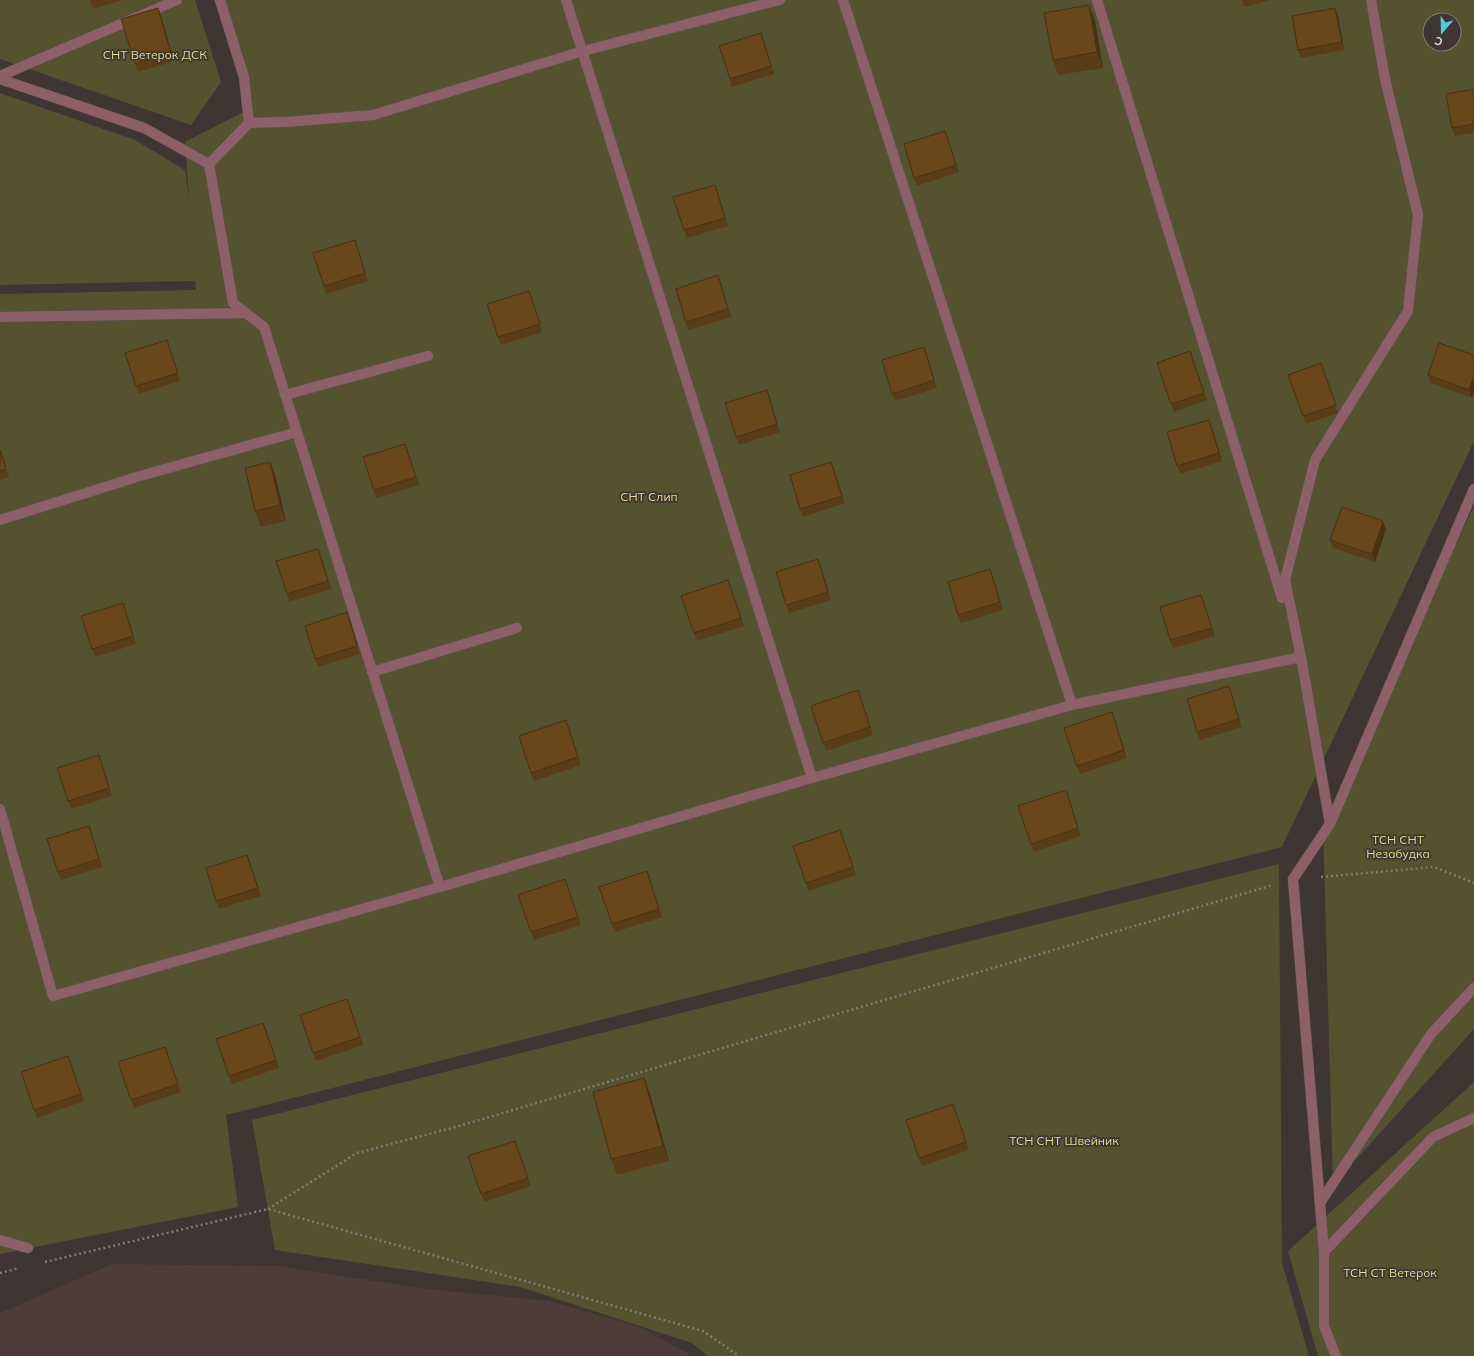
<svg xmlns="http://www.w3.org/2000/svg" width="1474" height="1356" font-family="Mulish,sans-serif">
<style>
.built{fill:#4d3c37}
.green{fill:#555230;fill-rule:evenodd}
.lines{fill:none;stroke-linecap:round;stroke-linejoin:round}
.service-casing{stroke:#5c5350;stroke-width:11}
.minor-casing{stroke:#5c5350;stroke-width:11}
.path{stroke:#827a77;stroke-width:2.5;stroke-dasharray:2 3;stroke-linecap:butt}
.service{stroke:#8d6068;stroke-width:10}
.minor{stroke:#8d6068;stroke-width:10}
.wall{fill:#593d17}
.shaded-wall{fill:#493213}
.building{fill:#68471b;stroke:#493213}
.labels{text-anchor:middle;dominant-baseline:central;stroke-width:3.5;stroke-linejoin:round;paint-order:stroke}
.park-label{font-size:12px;fill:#e3dc8a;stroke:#3f3532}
</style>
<rect width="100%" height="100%" fill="#3f3532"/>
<polygon class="built" points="112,1264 278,1266 427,1289 550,1301 639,1327 693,1356 0,1356 0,1313"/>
<g class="green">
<polygon points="0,0 195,0 221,82 191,125 0,59"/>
<path d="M 220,0 L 1474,0 L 1474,441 L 1282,847 L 226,1115 L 238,1207 L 0,1254 L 0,294 L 196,290 L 195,281 L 0,285 L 0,93 L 135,140 L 185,170 L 189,198 L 185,142 L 253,107 ZM 1430,20 L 1454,20 L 1454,44 L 1430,44 Z"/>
<polygon points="1474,506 1474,1029 1333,1185 1323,824"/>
<polygon points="1279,864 1282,1263 1309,1356 708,1356 692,1343 520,1287 275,1250 252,1120"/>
<polygon points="1474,1082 1474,1356 1318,1356 1288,1251"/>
</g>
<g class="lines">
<defs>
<g id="service">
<polyline points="566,0 812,778"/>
<polyline points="843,0 1072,705"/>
<polyline points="1097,0 1282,598"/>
<polyline points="0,76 177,0"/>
<polyline points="0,79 144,128 209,164 233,303 264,327 440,887 812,778 1072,705 1301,657 1330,824"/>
<polyline points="249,123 286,122 373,115 583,51 780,0"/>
<polyline points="209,164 249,123 244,77 220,0"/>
<polyline points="0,317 246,313"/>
<polyline points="285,395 428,356"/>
<polyline points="0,520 140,476 297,432"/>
<polyline points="1301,657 1285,580 1315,460 1408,311 1418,215 1385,79 1371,0"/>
<polyline points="372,672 517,628"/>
<polyline points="0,809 53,996 440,887"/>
<polyline points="0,1240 28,1248"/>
<polyline points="1336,1356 1324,1326 1324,1252 1293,879 1330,824 1474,489"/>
</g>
<g id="minor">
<polyline points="1320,1203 1431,1034 1474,988"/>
<polyline points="1324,1252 1433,1137 1474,1118"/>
</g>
</defs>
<use href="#service" class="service-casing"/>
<use href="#minor" class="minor-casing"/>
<g class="path">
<polyline points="1321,877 1434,867 1474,883"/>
<polyline points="268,1209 357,1153 459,1126 1273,885"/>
<polyline points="45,1262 268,1209 703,1331 739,1356"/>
<polyline points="0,1273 19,1268"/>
</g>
<use href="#service" class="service"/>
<use href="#minor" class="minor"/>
</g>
<g class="wall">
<polygon points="90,0 123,0 93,9"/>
<polygon points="1242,0 1270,0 1245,7"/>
<polygon points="161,16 174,61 138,72 135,64"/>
<polygon points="1338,16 1344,50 1301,58 1298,50"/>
<polygon points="1095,21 1103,68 1058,75 1053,60"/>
<polygon points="761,33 774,74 732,87 730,79"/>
<polygon points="1474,89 1474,133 1455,136 1452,128"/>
<polygon points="945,131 959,172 917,186 914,178"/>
<polygon points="718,193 728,226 687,238 684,230"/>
<polygon points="355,240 368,281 326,294 324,286"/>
<polygon points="718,275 731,317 689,330 686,322"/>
<polygon points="529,291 542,332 501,345 498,337"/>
<polygon points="167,340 180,381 139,394 136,386"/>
<polygon points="1190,351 1207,400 1174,412 1157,363"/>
<polygon points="927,355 937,388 895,401 892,394"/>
<polygon points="1474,355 1474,392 1472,398 1431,383 1428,375"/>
<polygon points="1321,363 1338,413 1306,424 1288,375"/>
<polygon points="767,390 780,432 739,445 736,437"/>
<polygon points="1209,420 1222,461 1180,474 1177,466"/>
<polygon points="0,449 9,477 0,480"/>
<polygon points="408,452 419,485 377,498 374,490"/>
<polygon points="831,462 845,503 803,517 800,509"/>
<polygon points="276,478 286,521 261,527 255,511"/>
<polygon points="1386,529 1375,562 1333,548 1330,540"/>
<polygon points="321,557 331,589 289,602 287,594"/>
<polygon points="821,567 831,600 789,613 786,605"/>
<polygon points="993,577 1003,610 961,623 958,615"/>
<polygon points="728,580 744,626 697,641 681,596"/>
<polygon points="1204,603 1215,636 1173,648 1170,640"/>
<polygon points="126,611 136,644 95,657 92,649"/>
<polygon points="349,620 360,654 318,667 315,659"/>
<polygon points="1229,686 1242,727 1200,740 1197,732"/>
<polygon points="858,690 873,735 826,751 811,706"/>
<polygon points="1112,712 1127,758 1080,774 1077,766"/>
<polygon points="566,720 581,765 534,781 531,773"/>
<polygon points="102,763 112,796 71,809 68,801"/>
<polygon points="1066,790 1081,836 1034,852 1018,806"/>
<polygon points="89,826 102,867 61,880 58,872"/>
<polygon points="840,830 856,875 808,891 806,883"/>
<polygon points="247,855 261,896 219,909 216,901"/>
<polygon points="647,871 662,917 615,932 599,887"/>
<polygon points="565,879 581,925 534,940 518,895"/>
<polygon points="347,999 363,1045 316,1061 300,1015"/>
<polygon points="263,1023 279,1068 232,1084 216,1039"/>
<polygon points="165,1047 181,1092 134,1108 118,1062"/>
<polygon points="68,1056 84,1101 37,1118 34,1110"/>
<polygon points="644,1078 650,1094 669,1161 617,1175 611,1159"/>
<polygon points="953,1104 969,1150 922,1166 919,1158"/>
<polygon points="515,1141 531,1186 484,1202 468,1156"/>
</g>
<g class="shaded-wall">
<polygon points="1089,5 1095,21 1103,68 1097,52"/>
<polygon points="158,8 161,16 174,61 171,53"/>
<polygon points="1335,8 1338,16 1344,50 1342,42"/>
<polygon points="1474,376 1474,392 1472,398 1469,390"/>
<polygon points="1209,420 1212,428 1222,461 1219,453"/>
<polygon points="270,462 276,478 286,521 280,505"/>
<polygon points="1383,521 1386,529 1375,562 1372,554"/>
<polygon points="644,1078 650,1094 669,1161 663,1146"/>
</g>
<g class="building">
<polygon points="1089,5 1097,52 1053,60 1044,13"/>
<polygon points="158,8 171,53 135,64 121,19"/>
<polygon points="1335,8 1342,42 1298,50 1292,16"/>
<polygon points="761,33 771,66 730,79 719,46"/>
<polygon points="1474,89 1474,124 1452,128 1446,94"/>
<polygon points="945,131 956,165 914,178 904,144"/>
<polygon points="715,185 725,218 684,230 673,197"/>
<polygon points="355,240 365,273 324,286 313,253"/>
<polygon points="718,275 728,309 686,322 676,289"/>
<polygon points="529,291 540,324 498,337 487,304"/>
<polygon points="167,340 178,373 136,386 125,353"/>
<polygon points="1439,343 1474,355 1474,376 1469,390 1428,375"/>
<polygon points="924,347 934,380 892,394 882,360"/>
<polygon points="1190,351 1204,393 1171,404 1157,363"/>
<polygon points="1321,363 1336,405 1303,416 1288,375"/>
<polygon points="767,390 777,424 736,437 725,403"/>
<polygon points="1209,420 1219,453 1177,466 1167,432"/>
<polygon points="405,444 416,477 374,490 363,457"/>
<polygon points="0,450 6,469 0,471"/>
<polygon points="270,462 280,505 255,511 245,468"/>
<polygon points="831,462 842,496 800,509 790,475"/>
<polygon points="1342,507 1383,521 1372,554 1330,540"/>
<polygon points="318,549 328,581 287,594 276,561"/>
<polygon points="818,559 828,592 786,605 776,572"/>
<polygon points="990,569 1000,602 958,615 948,582"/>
<polygon points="728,580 741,618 694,633 681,596"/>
<polygon points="1201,595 1212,628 1170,640 1160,607"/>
<polygon points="123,603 133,636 92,649 81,616"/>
<polygon points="347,612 357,646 315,659 305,626"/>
<polygon points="1229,686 1239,719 1197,732 1187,699"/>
<polygon points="858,690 870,727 823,743 811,706"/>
<polygon points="1112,712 1124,750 1077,766 1064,728"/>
<polygon points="566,720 578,757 531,773 519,736"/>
<polygon points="99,755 109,788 68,801 57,768"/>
<polygon points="1066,790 1078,828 1031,844 1018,806"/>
<polygon points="89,826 99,859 58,872 47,839"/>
<polygon points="840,830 853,867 806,883 793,846"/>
<polygon points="247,855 258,888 216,901 206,868"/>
<polygon points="647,871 659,909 612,924 599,887"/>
<polygon points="565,879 578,917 531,932 518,895"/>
<polygon points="347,999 360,1037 313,1053 300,1015"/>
<polygon points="263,1023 276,1060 229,1076 216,1039"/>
<polygon points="165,1047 178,1084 131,1100 118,1062"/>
<polygon points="68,1056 81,1094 34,1110 21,1072"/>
<polygon points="644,1078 663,1146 611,1159 593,1092"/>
<polygon points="953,1104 966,1142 919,1158 906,1120"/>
<polygon points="515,1141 528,1178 481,1194 468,1156"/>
</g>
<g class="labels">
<g class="park-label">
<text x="155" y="54">СНТ Ветерок ДСК</text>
<text x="649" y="496">СНТ Слип</text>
<text x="1398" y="839">ТСН СНТ<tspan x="1398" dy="14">Незабудка</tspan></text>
<text x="1064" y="1140">ТСН СНТ Швейник</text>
<text x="1390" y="1272">ТСН СТ Ветерок</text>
</g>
</g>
<g transform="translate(1442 32) rotate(200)"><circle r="19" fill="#3f3532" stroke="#807875"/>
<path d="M0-3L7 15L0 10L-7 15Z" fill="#51ccd5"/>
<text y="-6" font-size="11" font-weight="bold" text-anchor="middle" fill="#e2dcda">С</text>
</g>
</svg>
